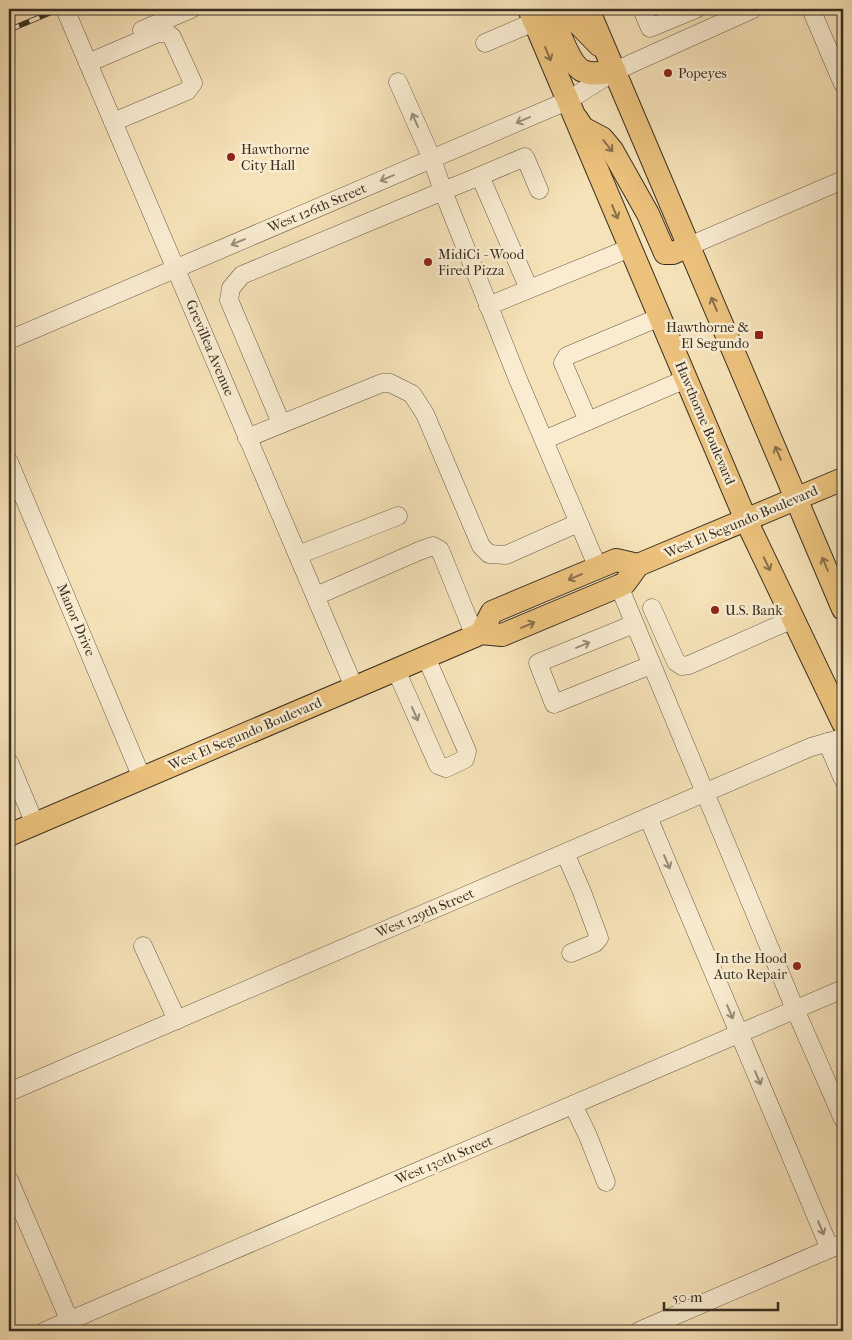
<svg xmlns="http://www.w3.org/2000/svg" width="852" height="1340" font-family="'IM FELL French Canon',serif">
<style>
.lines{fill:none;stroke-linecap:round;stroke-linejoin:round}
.minor-casing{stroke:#685b48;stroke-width:19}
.major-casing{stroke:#382e22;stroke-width:24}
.minor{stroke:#f9ecd1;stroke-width:18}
.major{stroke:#ebc17c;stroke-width:22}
.rail-casing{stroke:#382e22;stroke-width:5.5}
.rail{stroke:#f9ecd1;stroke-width:4;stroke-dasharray:11;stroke-linecap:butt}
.oneway{stroke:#89704a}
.oneway2{stroke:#988d7a}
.poi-dot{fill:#8f2418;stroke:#f9ecd1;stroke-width:2}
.labels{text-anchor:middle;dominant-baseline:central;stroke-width:5;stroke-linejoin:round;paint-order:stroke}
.poi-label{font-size:14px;fill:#382e22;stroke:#f9ecd1;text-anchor:start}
.street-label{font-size:14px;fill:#382e22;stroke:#f9ecd1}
</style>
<rect width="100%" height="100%" fill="#f6e2b8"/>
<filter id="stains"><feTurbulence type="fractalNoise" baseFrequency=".004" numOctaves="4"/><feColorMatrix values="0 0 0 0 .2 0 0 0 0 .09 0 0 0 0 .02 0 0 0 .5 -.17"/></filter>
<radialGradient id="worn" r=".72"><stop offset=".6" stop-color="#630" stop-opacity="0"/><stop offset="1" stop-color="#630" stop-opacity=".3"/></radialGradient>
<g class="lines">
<defs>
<g id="minor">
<polyline points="65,9 354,687"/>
<polyline points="642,9 650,28 696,9"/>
<polyline points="811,9 843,84"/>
<polyline points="142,30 191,9"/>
<polyline points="485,43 534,22"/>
<polyline points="88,63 158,33 167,33 172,37 193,83 187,91 113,122"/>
<polyline points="398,82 432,159 443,191 480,176 526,282"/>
<polyline points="480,176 525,157 539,190"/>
<polyline points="689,246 843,180"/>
<polyline points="488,306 630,248"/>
<polyline points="660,317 567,356 563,363 588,421 686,379"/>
<polyline points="9,340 567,101 615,71 753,9"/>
<polyline points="281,423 229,300 231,288 242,275 443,191 517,377 598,568"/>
<polyline points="247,438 382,383 390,383 412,394 425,414 481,546 489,554 506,555 578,523"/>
<polyline points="544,440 588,421"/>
<polyline points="9,462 142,778"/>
<polyline points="298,555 398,516"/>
<polyline points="619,586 795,1009 843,1119"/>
<polyline points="316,596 419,551 433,546 440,550 475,636"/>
<polyline points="652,608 676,662 682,666 689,665 793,619"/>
<polyline points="634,624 538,663 554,704 651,665"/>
<polyline points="396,670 438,765 446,768 465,759 467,751 426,657"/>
<polyline points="827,742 843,779"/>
<polyline points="9,762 35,824"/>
<polyline points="648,817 830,1249"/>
<polyline points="565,853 582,892 599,938 595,943 571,953"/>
<polyline points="143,946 177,1020"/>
<polyline points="9,1092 811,747 843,738"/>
<polyline points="573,1105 588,1136 606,1182"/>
<polyline points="9,1180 74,1331"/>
<polyline points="45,1331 843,989"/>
<polyline points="639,1331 843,1243"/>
</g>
<g id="major">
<polyline points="529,9 746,520 843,723"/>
<path d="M 550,9 C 556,24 569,65 583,71 C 593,76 605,72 615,71"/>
<polyline points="564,9 599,45"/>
<polyline points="588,9 843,609"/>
<polyline points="577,119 583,128 602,138 612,150 648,214 665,253 673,253 689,246"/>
<polyline points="481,633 492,612 616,560 638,565"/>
<polyline points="9,835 475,636 481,633 502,635 619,586 625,583 638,565 843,479"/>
</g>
</defs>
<use href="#minor" class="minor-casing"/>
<use href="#major" class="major-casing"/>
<use href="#minor" class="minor"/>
<use href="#major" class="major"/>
<defs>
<polyline id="rail" points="9,30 59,9"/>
</defs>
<use href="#rail" class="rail-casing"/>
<use href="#rail" class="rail"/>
</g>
<defs><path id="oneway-shaft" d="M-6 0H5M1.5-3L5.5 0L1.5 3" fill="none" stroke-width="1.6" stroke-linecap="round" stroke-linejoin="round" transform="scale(1.25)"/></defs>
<g class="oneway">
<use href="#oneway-shaft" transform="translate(548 54) rotate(67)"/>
<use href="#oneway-shaft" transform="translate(608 146) rotate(51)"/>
<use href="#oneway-shaft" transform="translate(615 212) rotate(67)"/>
<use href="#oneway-shaft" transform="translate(714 304) rotate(-113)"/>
<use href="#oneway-shaft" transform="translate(778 453) rotate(-113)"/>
<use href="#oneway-shaft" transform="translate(767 564) rotate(64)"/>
<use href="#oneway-shaft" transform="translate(825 564) rotate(-113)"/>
<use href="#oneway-shaft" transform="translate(575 577) rotate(157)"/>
<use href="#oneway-shaft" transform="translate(528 625) rotate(-23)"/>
</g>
<g class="oneway2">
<use href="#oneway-shaft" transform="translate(415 120) rotate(-114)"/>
<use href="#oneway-shaft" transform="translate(523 120) rotate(157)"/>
<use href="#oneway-shaft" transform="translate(387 178) rotate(157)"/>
<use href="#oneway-shaft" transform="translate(238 242) rotate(157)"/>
<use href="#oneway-shaft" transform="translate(583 645) rotate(-22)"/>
<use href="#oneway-shaft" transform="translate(415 714) rotate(66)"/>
<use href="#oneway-shaft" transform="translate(667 862) rotate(67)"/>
<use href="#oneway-shaft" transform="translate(730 1012) rotate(67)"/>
<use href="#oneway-shaft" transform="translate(758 1078) rotate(67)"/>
<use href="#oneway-shaft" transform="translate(821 1228) rotate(67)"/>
</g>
<g class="poi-dot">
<circle cx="668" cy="73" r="5"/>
<circle cx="231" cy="157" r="5"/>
<circle cx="428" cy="262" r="5"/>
<rect x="754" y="330" width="10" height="10" rx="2.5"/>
<circle cx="715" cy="610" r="5"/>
<circle cx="797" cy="966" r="5"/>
</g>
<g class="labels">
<g class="poi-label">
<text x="678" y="73">Popeyes</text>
<text x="241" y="149">Hawthorne<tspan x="241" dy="16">City Hall</tspan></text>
<text x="438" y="254">MidiCi - Wood<tspan x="438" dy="16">Fired Pizza</tspan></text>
<text x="749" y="327" text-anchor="end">Hawthorne &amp;<tspan x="749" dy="16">El Segundo</tspan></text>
<text x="725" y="610">U.S. Bank</text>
<text x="787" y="958" text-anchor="end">In the Hood<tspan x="787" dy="16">Auto Repair</tspan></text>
</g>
<g class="street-label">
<text transform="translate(317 208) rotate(-23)">West 126th Street</text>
<text transform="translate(210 348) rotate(67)">Grevillea Avenue</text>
<text transform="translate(705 423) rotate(67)">Hawthorne Boulevard</text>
<text transform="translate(741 522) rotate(-23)">West El Segundo Boulevard</text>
<text transform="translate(76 620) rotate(67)">Manor Drive</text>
<text transform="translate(245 734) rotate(-23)">West El Segundo Boulevard</text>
<text transform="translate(425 913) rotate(-23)">West 129th Street</text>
<text transform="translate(444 1160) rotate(-23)">West 130th Street</text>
</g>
</g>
<rect width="852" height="1340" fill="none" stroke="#f6e2b8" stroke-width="30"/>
<rect x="10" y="10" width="832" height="1320" fill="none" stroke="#382e22" stroke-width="2.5"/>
<rect x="15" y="15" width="822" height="1310" fill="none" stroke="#382e22"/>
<path d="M664 1302v8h114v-8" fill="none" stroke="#382e22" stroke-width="2.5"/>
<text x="672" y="1302" font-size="15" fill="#382e22" stroke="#f9ecd1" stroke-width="4" paint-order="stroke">50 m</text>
<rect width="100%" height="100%" filter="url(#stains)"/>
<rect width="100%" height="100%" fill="url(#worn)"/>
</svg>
